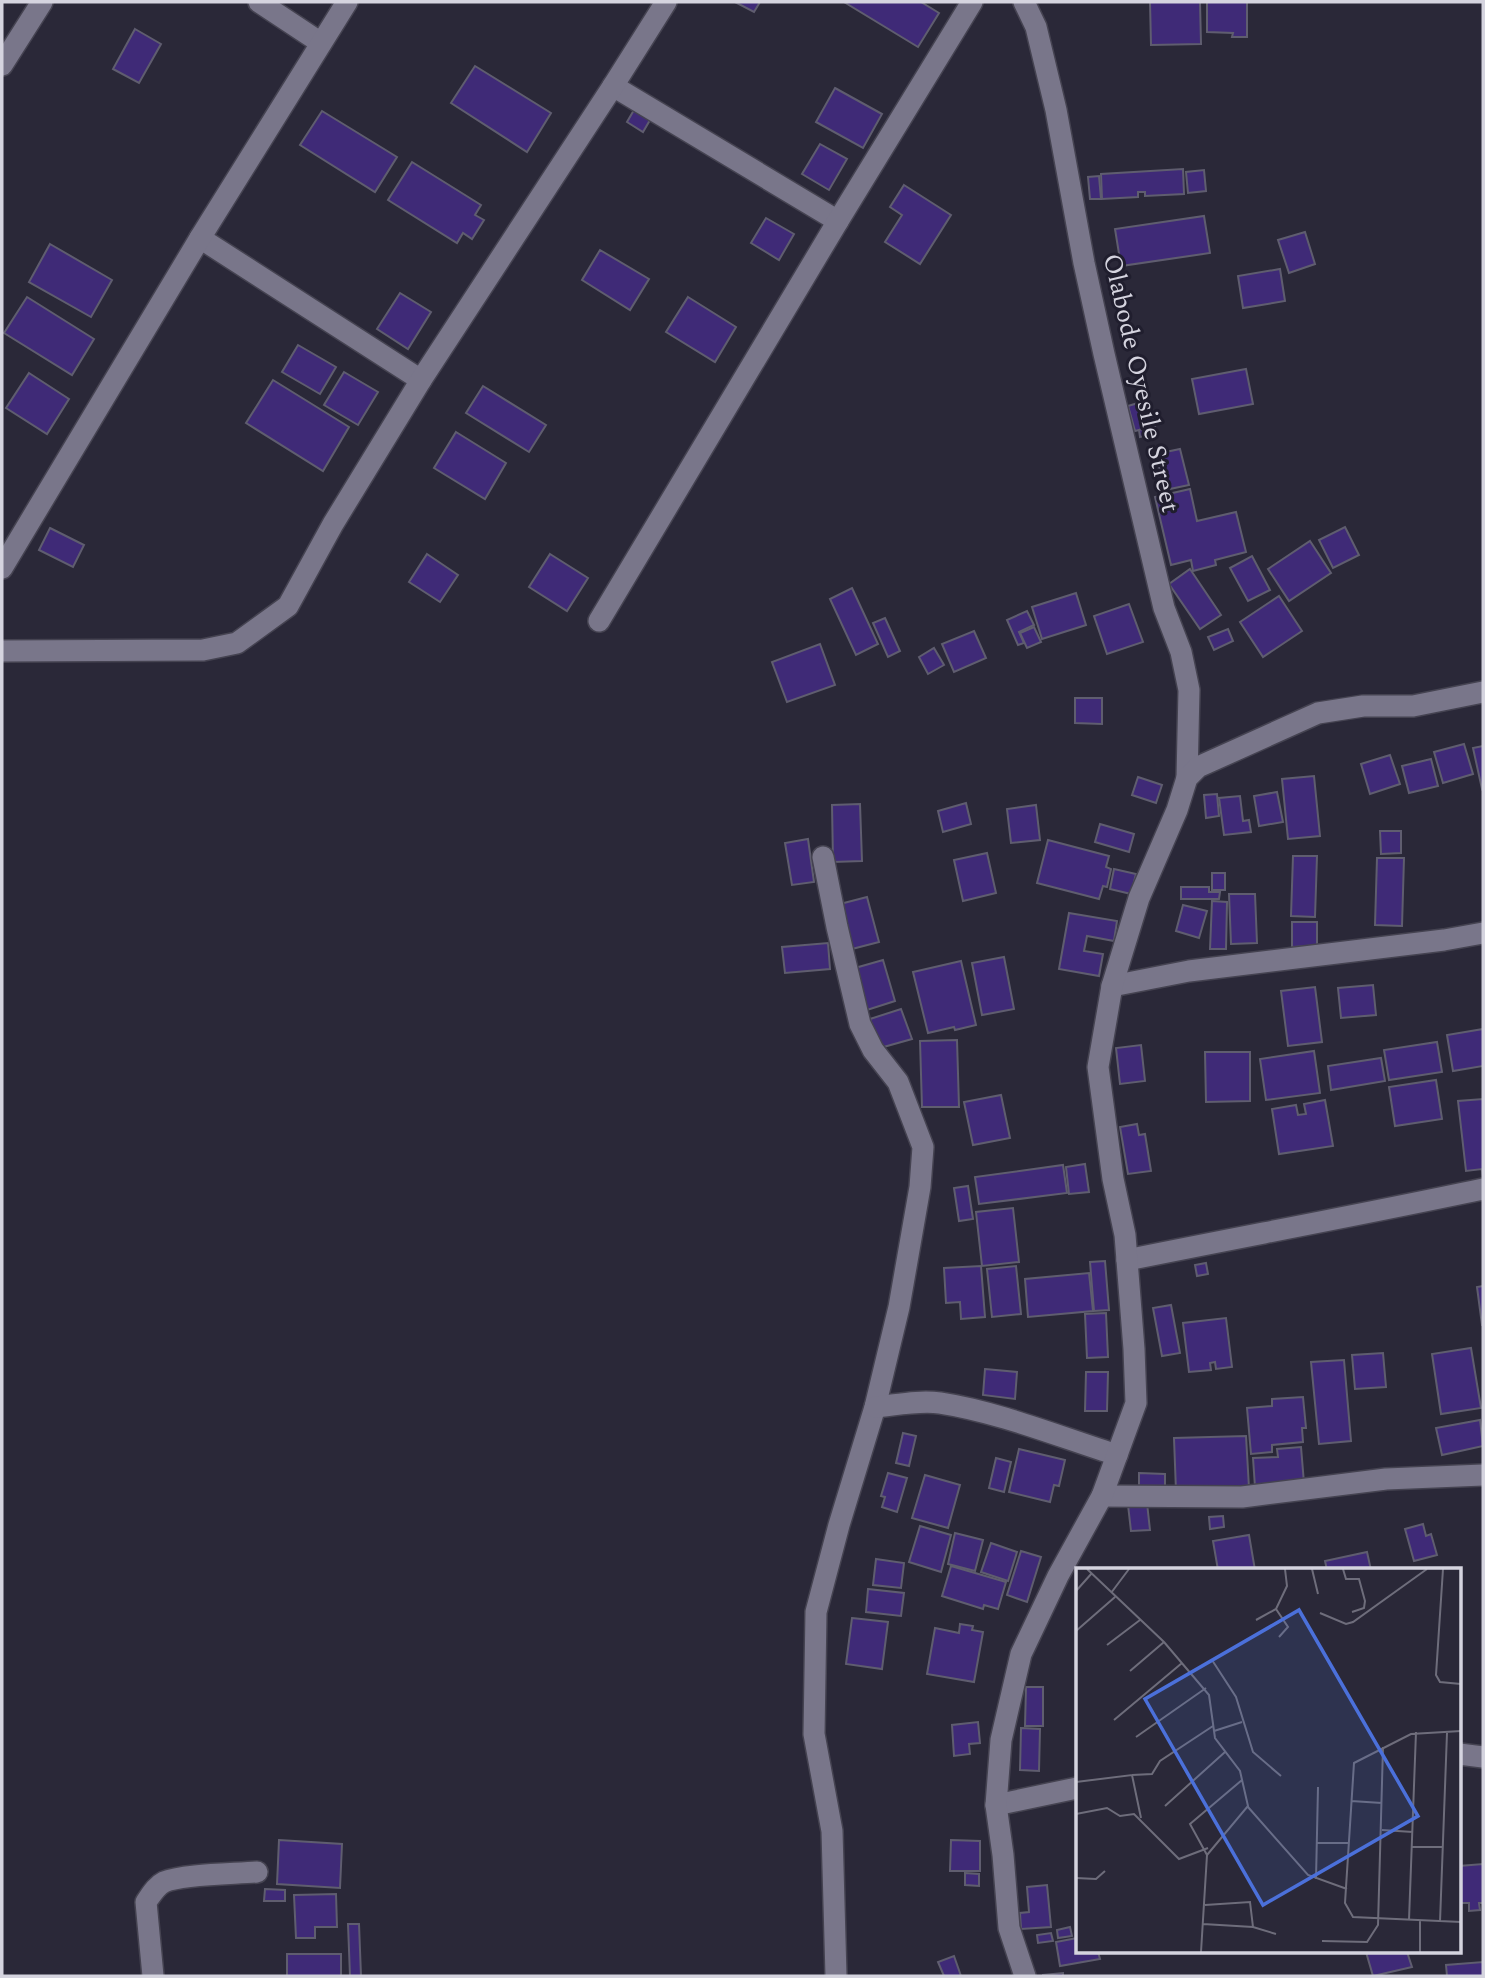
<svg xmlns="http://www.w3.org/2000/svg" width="1485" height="1978" font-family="Spectral,serif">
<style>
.building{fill:#3f2a77;stroke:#5f5d6f;stroke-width:2}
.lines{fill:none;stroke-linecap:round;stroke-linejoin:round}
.minor-casing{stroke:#454351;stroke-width:24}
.minor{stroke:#79768a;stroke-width:21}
.labels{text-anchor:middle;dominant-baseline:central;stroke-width:6;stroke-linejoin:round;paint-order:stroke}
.street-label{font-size:26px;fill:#d5d4df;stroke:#201e2e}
.inset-road{fill:none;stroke:#6e6d7b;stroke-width:2}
.view{fill:#4b70da;fill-opacity:0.15;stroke:#4b70da;stroke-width:3.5}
.inset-edge{fill:none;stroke:#d5d4df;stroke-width:3.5}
</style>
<rect width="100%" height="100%" fill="#2a2838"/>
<g class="building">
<polygon points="735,2 760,2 754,12"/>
<polygon points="844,2 921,2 939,13 918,47"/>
<polygon points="1150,2 1200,2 1201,44 1151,45"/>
<polygon points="1207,2 1247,2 1247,37 1232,37 1233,33 1207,32"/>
<polygon points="135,29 161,44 139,83 113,69"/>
<polygon points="475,66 551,113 527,152 451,103"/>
<polygon points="835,88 882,114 863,148 816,122"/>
<polygon points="634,110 650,120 643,132 627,122"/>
<polygon points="322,111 397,157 375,192 300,145"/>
<polygon points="820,144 847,159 829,190 802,174"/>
<polygon points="412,162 481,205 475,215 484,220 472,239 463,233 457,243 388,200"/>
<polygon points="1183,169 1184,194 1145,196 1145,192 1138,192 1138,197 1102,199 1101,174"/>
<polygon points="1204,170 1206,191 1188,193 1186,172"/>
<polygon points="1099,176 1101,199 1090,199 1088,177"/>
<polygon points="904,185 951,215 920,264 885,242 902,215 890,207"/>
<polygon points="1204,216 1210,253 1121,266 1115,229"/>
<polygon points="766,218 794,234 779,260 751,243"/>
<polygon points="1305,232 1315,264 1289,273 1278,240"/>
<polygon points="50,244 112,280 91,317 29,282"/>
<polygon points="600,250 649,279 630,310 582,280"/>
<polygon points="1280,269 1285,301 1243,308 1238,276"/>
<polygon points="400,293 431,312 408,349 377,329"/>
<polygon points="27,297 94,339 72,375 4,333"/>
<polygon points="688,297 736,327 715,362 666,332"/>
<polygon points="298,345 336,367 320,394 282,372"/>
<polygon points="1246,369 1253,404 1199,414 1192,379"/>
<polygon points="344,372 378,392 358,425 324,405"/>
<polygon points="29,373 69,399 47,434 6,408"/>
<polygon points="273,380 349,427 323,471 246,423"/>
<polygon points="483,386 546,425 529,452 466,413"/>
<polygon points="1148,400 1155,426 1135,431 1128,406"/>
<polygon points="1148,428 1150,434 1140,437 1139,430"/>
<polygon points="456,432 506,463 485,499 434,468"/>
<polygon points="1180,449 1189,485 1165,490 1156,454"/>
<polygon points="1190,489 1197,521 1236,512 1246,552 1215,560 1216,565 1193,571 1191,560 1171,565 1155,497"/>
<polygon points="1345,527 1359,555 1333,568 1319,540"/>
<polygon points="50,528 84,545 73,567 39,550"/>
<polygon points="1310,541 1331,573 1289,601 1268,569"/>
<polygon points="427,554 458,575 440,602 409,582"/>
<polygon points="550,554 588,578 567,611 529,587"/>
<polygon points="1252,556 1270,590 1248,601 1230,568"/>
<polygon points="1190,569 1221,615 1200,629 1169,584"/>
<polygon points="852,588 878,644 856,655 830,599"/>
<polygon points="1076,593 1086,625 1042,639 1032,607"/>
<polygon points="1279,596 1302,631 1263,657 1240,622"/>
<polygon points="1129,604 1143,642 1107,654 1094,616"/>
<polygon points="1027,611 1034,625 1019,632 1024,643 1018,645 1007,620"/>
<polygon points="885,618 900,651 888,657 873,623"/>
<polygon points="1034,627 1041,642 1027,648 1020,633"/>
<polygon points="1228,629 1233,641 1214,650 1208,637"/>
<polygon points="974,631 986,658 954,672 942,644"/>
<polygon points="820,644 835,685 787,702 772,662"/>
<polygon points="934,648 944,665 928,674 919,657"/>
<polygon points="1075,698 1102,698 1102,724 1075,723"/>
<polygon points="1464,744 1473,774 1443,783 1434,752"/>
<polygon points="1483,746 1483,788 1482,789 1473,748"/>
<polygon points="1390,755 1400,784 1370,794 1361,764"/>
<polygon points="1431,759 1438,786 1409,793 1402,766"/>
<polygon points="1314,776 1320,836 1288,839 1282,779"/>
<polygon points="1138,777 1162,785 1156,803 1132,795"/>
<polygon points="1277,792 1283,822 1259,826 1254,796"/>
<polygon points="1217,794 1219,816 1206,818 1204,795"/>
<polygon points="1240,796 1243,821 1249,820 1251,832 1224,835 1219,798"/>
<polygon points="966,803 971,824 943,832 938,811"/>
<polygon points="860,804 862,861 833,862 832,805"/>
<polygon points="1036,805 1040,840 1011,843 1007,809"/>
<polygon points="1100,824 1134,834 1129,852 1095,842"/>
<polygon points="1380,831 1401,831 1401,853 1381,854"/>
<polygon points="808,839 814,882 792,885 785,843"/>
<polygon points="1048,840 1109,856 1106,867 1111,869 1107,887 1103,886 1099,899 1037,883"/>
<polygon points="987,853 996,893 963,901 954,860"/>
<polygon points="1293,856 1317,856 1315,917 1291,916"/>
<polygon points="1377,858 1404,858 1402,926 1375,925"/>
<polygon points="1114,869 1136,874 1131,894 1110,889"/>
<rect x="1212" y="873" width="13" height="17"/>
<polygon points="1181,887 1209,887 1209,892 1220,892 1219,899 1181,899"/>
<polygon points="1229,894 1255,894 1257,943 1231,944"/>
<polygon points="867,897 879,942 852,949 840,904"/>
<polygon points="1212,901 1227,902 1226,949 1210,949"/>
<polygon points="1183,905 1207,911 1199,938 1176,931"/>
<polygon points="1069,913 1117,921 1114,941 1087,936 1084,951 1103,954 1099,976 1059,969"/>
<polygon points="1292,922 1317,922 1317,946 1292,947"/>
<polygon points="828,943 830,969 785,973 782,947"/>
<polygon points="1004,957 1014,1009 982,1015 972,963"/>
<polygon points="883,960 895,1001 867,1010 855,968"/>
<polygon points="961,961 976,1025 955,1030 954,1027 928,1033 913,972"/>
<polygon points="1373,985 1376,1015 1341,1018 1338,988"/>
<polygon points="1315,987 1322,1042 1288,1046 1281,991"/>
<polygon points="901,1009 912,1039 880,1048 870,1019"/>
<polygon points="1483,1029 1483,1066 1453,1071 1447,1035"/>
<polygon points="957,1040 959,1107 922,1107 920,1041"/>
<polygon points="1437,1042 1442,1072 1389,1080 1384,1050"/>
<polygon points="1141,1045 1145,1081 1120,1084 1116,1048"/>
<polygon points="1314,1051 1320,1093 1266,1100 1260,1059"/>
<polygon points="1205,1052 1250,1052 1250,1101 1206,1102"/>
<polygon points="1381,1058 1385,1081 1331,1090 1328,1066"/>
<polygon points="1436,1080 1442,1119 1395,1126 1389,1087"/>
<polygon points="1001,1095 1010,1138 973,1145 964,1102"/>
<polygon points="1483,1099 1483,1178 1482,1169 1466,1171 1458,1101"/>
<polygon points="1325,1100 1333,1146 1279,1154 1272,1109 1296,1105 1298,1115 1306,1114 1304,1104"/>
<polygon points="1137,1124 1139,1135 1145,1134 1151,1171 1128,1174 1120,1127"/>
<polygon points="1085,1164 1089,1192 1069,1194 1066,1167"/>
<polygon points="1063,1165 1067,1193 979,1204 975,1177"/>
<polygon points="968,1186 973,1219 959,1221 954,1188"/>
<polygon points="1013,1208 1019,1262 982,1266 976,1212"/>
<polygon points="1105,1261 1109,1310 1094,1311 1090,1262"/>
<polygon points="1206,1263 1208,1274 1197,1276 1195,1265"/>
<polygon points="981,1266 985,1317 961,1319 960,1302 946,1303 944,1268"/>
<polygon points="1016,1266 1021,1314 992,1317 987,1269"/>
<polygon points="1089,1273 1093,1311 1028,1317 1025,1279"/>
<polygon points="1483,1286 1483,1325 1482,1325 1477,1287"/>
<polygon points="1171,1305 1180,1353 1162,1356 1153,1308"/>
<polygon points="1106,1313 1108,1357 1087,1358 1085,1314"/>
<polygon points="1226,1318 1232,1367 1216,1369 1215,1362 1210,1363 1211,1370 1189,1372 1183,1323"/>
<polygon points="1471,1348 1481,1408 1441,1414 1432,1354"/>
<polygon points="1383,1353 1386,1387 1355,1389 1352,1355"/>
<polygon points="1344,1360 1351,1441 1319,1444 1311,1362"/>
<polygon points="985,1369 1017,1372 1015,1399 983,1395"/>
<polygon points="1086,1372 1108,1372 1107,1411 1085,1411"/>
<polygon points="1303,1397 1306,1428 1302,1428 1303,1442 1272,1445 1272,1452 1251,1454 1247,1408 1272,1406 1272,1399"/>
<polygon points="1480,1420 1483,1446 1442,1455 1436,1428"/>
<polygon points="903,1433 916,1436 909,1466 896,1463"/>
<polygon points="1246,1436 1249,1488 1176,1491 1174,1438"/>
<polygon points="1301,1447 1304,1483 1255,1487 1253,1458 1278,1457 1277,1449"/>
<polygon points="1019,1449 1065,1460 1059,1486 1054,1485 1050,1502 1009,1492"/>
<polygon points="996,1458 1011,1462 1004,1492 989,1488"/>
<polygon points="888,1473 907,1478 897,1512 882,1507 885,1497 881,1496"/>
<polygon points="1139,1473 1165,1474 1165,1490 1139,1489"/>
<polygon points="925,1475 960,1485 948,1528 912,1518"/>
<polygon points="1147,1503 1150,1530 1131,1531 1128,1505"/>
<polygon points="1223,1516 1224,1527 1210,1529 1209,1517"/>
<polygon points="1423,1524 1426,1536 1431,1534 1437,1555 1414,1561 1405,1529"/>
<polygon points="920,1526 951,1535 941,1572 909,1562"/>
<polygon points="955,1533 983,1540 975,1571 948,1564"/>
<polygon points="1249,1535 1255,1570 1218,1570 1213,1541"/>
<polygon points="991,1543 1017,1552 1008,1581 981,1572"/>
<polygon points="1021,1551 1041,1557 1027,1602 1007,1595"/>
<polygon points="1367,1552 1371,1570 1327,1570 1325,1561"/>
<polygon points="876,1559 904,1563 901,1588 873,1585"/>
<polygon points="951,1566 1006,1582 998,1609 984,1605 983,1609 942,1596"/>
<polygon points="868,1589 904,1593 901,1616 866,1612"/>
<polygon points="852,1618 888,1622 882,1669 846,1664"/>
<polygon points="960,1624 973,1626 972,1630 983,1632 974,1682 927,1674 935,1628 959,1633"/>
<polygon points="1026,1687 1043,1687 1043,1726 1025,1726"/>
<polygon points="978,1722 980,1743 969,1744 970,1754 954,1756 952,1725"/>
<polygon points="1021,1728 1040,1729 1039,1771 1020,1770"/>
<polygon points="279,1840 342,1844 340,1888 277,1884"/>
<polygon points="951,1840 980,1841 980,1871 950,1871"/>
<polygon points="1483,1864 1483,1903 1479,1903 1480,1910 1469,1911 1469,1903 1459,1903 1459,1866"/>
<polygon points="965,1873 979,1874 979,1886 965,1885"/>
<polygon points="1047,1885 1051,1927 1021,1929 1020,1913 1029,1912 1027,1887"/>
<polygon points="265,1889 285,1890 285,1901 264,1901"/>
<polygon points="336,1894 337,1927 315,1927 315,1938 296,1938 294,1895"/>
<polygon points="348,1924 359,1924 361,1976 350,1976"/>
<polygon points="1070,1927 1072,1936 1058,1938 1057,1930"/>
<polygon points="1051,1933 1053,1941 1038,1943 1037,1935"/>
<polygon points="1077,1938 1077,1952 1098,1952 1100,1959 1060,1966 1056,1942"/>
<polygon points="1366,1952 1407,1952 1412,1967 1373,1976"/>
<rect x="287" y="1954" width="54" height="22"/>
<polygon points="954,1956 961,1976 944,1976 938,1962"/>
<polygon points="1483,1962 1483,1976 1447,1976 1446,1965"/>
<polygon points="1063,1973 1063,1976 1043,1976 1043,1975"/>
</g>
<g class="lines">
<defs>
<g id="minor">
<polyline points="259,2 321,43"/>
<polyline points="1024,2 1036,27 1056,110 1084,263 1104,354 1164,608 1181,652 1189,690 1187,778"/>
<polyline points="2,65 42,2"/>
<polyline points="613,86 838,221"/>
<polyline points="200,238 421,380"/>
<polyline points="2,568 200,238 347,2"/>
<polyline points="599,621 838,221 972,2"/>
<polyline points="2,651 203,650 237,643 288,606 333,524 421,380 613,86 666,2"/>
<polyline points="823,857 837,927 860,1024 873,1050 898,1082 923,1147 920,1187 899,1307 875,1407 839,1525 816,1612 814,1734 832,1831 836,1976"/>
<polyline points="1112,986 1189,971 1444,940 1483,933"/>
<path d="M 1127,1260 C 1246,1236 1365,1214 1483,1189"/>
<path d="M 875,1407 C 896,1405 919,1400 940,1403 C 999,1412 1060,1437 1117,1455"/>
<polyline points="1102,1496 1242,1497 1386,1479 1483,1475"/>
<polyline points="1459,1754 1483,1757"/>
<polyline points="996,1805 1077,1788"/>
<path d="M 153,1976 L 146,1902 C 151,1895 156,1886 164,1882 C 183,1874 234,1874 257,1872"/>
<polyline points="1025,1976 1009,1928 1003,1855 996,1805 1001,1740 1021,1654 1058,1576 1102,1496 1136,1403 1134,1349 1125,1235 1113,1179 1098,1067 1112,986 1139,898 1177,810 1187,778 1198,767 1318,713 1363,706 1413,706 1483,692"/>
</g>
</defs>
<use href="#minor" class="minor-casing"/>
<use href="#minor" class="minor"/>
</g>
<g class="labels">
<g class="street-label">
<text transform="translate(1141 383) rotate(77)">Olabode Oyesile Street</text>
</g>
</g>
<g transform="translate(1076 1568)">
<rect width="385" height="385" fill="#2a2838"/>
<path class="inset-road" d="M 11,1 L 88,74 L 133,127 L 139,170 L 164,203 L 172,238 L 131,287M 236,1 L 242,26M 267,1 L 270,11 L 283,11 L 289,33 L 288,40 L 276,44M 367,1 L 360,107 L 364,114 L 385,116M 0,23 L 16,5M 35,25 L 53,1M 200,41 L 212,59 L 203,69M 244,45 L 270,56 L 277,54 L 351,1M 180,52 L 200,41 L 211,18 L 209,1M 0,63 L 39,29M 31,77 L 64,52M 136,92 L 160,129 L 177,184 L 205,208M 54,103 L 88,74M 38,152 L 106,95M 138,163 L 166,154M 385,163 L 335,166 L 278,195 L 269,335 L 277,349 L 385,354M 60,169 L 130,120M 56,207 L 76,206 L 84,193 L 137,158M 0,214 L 56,207 L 65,250M 275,233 L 306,235M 89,238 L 149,184M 172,239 L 232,307 L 271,321M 0,246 L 31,240 L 44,248 L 58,246 L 103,291 L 132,280M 306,262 L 337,264M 241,275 L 273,275M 336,279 L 367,279M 0,310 L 20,311 L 29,303M 240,311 L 242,219M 129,337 L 174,334 L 177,359M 333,352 L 340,164M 364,354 L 371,165M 127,356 L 177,359 L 200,366M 246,373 L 291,374 L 302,357 L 307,179M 125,384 L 131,287 L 114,256 L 166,212M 344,384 L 344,352"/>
<path class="view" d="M 223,42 L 342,248 L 187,337 L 69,131 Z"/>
<rect width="385" height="385" class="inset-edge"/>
</g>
<rect width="1485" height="1978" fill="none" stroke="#d5d4df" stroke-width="7"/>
</svg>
